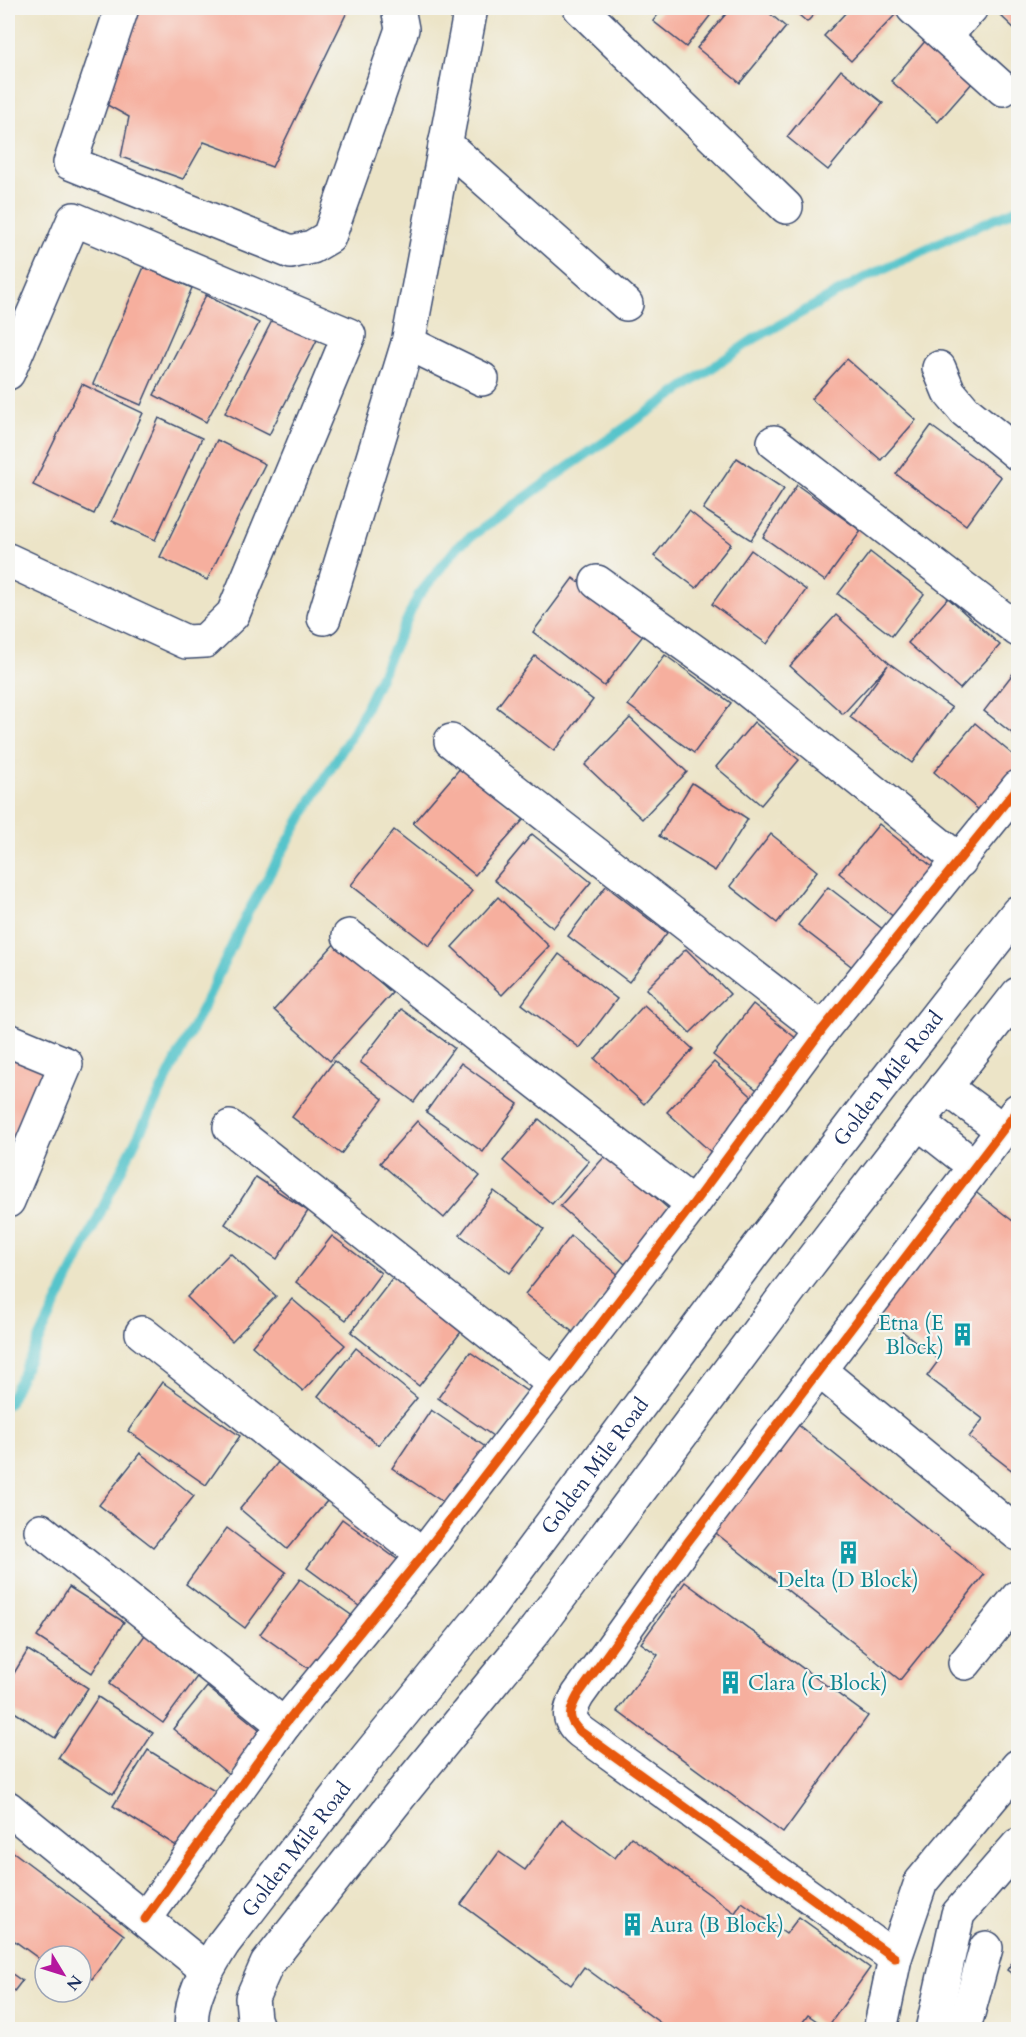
<svg xmlns="http://www.w3.org/2000/svg" width="1026" height="2037" font-family="Cardo,serif">
<style>
.lines{fill:none;stroke-linecap:round;stroke-linejoin:round}
.stream{stroke:#56c4cb;stroke-width:10}
.building{fill:#f6af9e}
.minor-casing{stroke:#3a4a6e;stroke-width:36}
.minor{stroke:#fff;stroke-width:33}
.cycleway-casing{stroke:#f6f6f2;stroke-width:13}
.cycleway{stroke:#e8590c;stroke-width:9}
.labels{text-anchor:middle;dominant-baseline:central;stroke-width:4.5;stroke-linejoin:round;paint-order:stroke}
.street-label{font-size:21px;fill:#1b2f5e;stroke:#f6f6f2}
.culture-label{font-size:21px;fill:#0d838f;stroke:#f6f6f2;text-anchor:start}
</style>
<rect width="100%" height="100%" fill="#f6f6f2"/>
<filter id="ink" filterUnits="userSpaceOnUse"><feTurbulence type="fractalNoise" baseFrequency=".0167" numOctaves="2"/><feDisplacementMap in="SourceGraphic" scale="12" xChannelSelector="R" yChannelSelector="G"/><feConvolveMatrix kernelMatrix="1 2 1 2 8 2 1 2 1" color-interpolation-filters="sRGB"/></filter>
<filter id="wash" filterUnits="userSpaceOnUse"><feTurbulence type="fractalNoise" baseFrequency=".008" numOctaves="4" result="noise"/><feDisplacementMap in="SourceGraphic" scale="24" xChannelSelector="R" yChannelSelector="G"/><feGaussianBlur stdDeviation="1.35" result="paint"/><feColorMatrix in="noise" values="0 0 0 0 0 0 0 0 0 0 0 0 0 0 0 0 0 1.4 0 .05"/><feComposite in="paint" operator="in"/></filter>
<g filter="url(#wash)">
<rect width="100%" height="100%" fill="#ece4c7"/>
<g class="lines">
<polyline class="stream" points="8,1404 124,1164 205,1003 248,912 303,815 359,722 418,596 459,545 568,467 754,339 862,279 956,235 1018,209"/>
</g>
<g id="blocks">
<g class="building">
<polygon points="136,8 349,8 272,167 204,142 183,179 121,157 129,117 100,101"/>
<polygon points="663,8 716,8 686,47 653,21"/>
<polygon points="731,8 763,8 786,27 740,83 697,48"/>
<polygon points="791,8 820,8 807,22"/>
<polygon points="850,8 890,8 896,14 851,61 824,36"/>
<polygon points="1006,8 1018,8 1018,32 1000,15"/>
<polygon points="933,32 980,74 938,122 891,81"/>
<polygon points="841,70 883,103 828,170 787,137"/>
<polygon points="144,267 192,288 141,405 93,384"/>
<polygon points="206,295 259,323 206,422 154,395"/>
<polygon points="277,311 321,332 269,435 225,413"/>
<polygon points="847,359 916,420 881,460 811,399"/>
<polygon points="82,384 143,413 94,514 33,485"/>
<polygon points="159,418 202,438 155,540 112,521"/>
<polygon points="931,426 1001,477 966,525 896,474"/>
<polygon points="217,440 265,464 207,580 160,557"/>
<polygon points="737,458 784,489 751,540 703,509"/>
<polygon points="797,485 861,531 825,581 763,537"/>
<polygon points="689,511 731,544 696,588 654,556"/>
<polygon points="751,550 806,590 767,644 712,604"/>
<polygon points="870,552 924,594 892,636 838,594"/>
<polygon points="573,578 645,633 604,686 533,632"/>
<polygon points="948,598 1000,645 960,689 908,643"/>
<polygon points="836,615 889,663 952,708 912,763 850,717 888,665 843,714 790,666"/>
<polygon points="665,655 731,703 694,753 628,705"/>
<polygon points="535,656 593,700 554,751 497,707"/>
<polygon points="1018,667 1018,738 984,711"/>
<polygon points="630,718 687,772 642,819 585,765"/>
<polygon points="754,722 799,760 761,805 716,767"/>
<polygon points="975,723 1018,759 1018,778 986,816 934,772"/>
<polygon points="462,766 524,819 475,875 413,823"/>
<polygon points="692,783 748,819 715,871 659,836"/>
<polygon points="879,824 940,873 900,922 839,873"/>
<polygon points="394,830 472,891 429,946 351,885"/>
<polygon points="532,834 591,882 553,928 494,880"/>
<polygon points="771,834 817,871 777,923 730,886"/>
<polygon points="606,886 667,933 629,982 568,936"/>
<polygon points="828,887 885,931 855,969 798,925"/>
<polygon points="498,897 549,946 502,995 452,947"/>
<polygon points="336,942 392,993 330,1061 274,1010"/>
<polygon points="686,949 730,994 690,1033 646,989"/>
<polygon points="559,954 617,999 580,1048 522,1004"/>
<polygon points="753,1004 802,1043 761,1093 713,1055"/>
<polygon points="644,1005 693,1049 644,1104 595,1059"/>
<polygon points="401,1009 454,1048 414,1102 360,1062"/>
<polygon points="8,1053 52,1071 8,1176"/>
<polygon points="334,1061 383,1099 341,1154 292,1117"/>
<polygon points="714,1062 760,1104 713,1154 667,1112"/>
<polygon points="461,1063 518,1104 483,1152 426,1112"/>
<polygon points="539,1119 589,1161 552,1204 503,1161"/>
<polygon points="417,1121 480,1176 444,1218 380,1163"/>
<polygon points="607,1154 672,1212 625,1264 560,1206"/>
<polygon points="256,1177 308,1211 277,1259 225,1224"/>
<polygon points="969,1187 1018,1225 1018,1475 969,1437 983,1419 927,1376 939,1360 874,1309"/>
<polygon points="494,1191 544,1229 510,1273 460,1235"/>
<polygon points="332,1236 381,1273 346,1320 296,1282"/>
<polygon points="571,1236 620,1276 574,1333 525,1294"/>
<polygon points="230,1253 276,1296 232,1341 187,1297"/>
<polygon points="393,1278 461,1332 419,1386 351,1332"/>
<polygon points="292,1299 345,1345 303,1391 252,1346"/>
<polygon points="356,1348 417,1398 378,1445 318,1396"/>
<polygon points="470,1352 528,1392 496,1438 438,1398"/>
<polygon points="162,1382 240,1436 206,1485 128,1431"/>
<polygon points="431,1410 487,1448 449,1506 392,1468"/>
<polygon points="797,1424 984,1575 900,1680 712,1530"/>
<polygon points="140,1453 194,1496 153,1547 99,1505"/>
<polygon points="279,1461 327,1501 287,1549 240,1509"/>
<polygon points="342,1519 398,1560 363,1609 307,1568"/>
<polygon points="227,1528 286,1572 245,1628 186,1584"/>
<polygon points="300,1579 361,1622 322,1678 260,1634"/>
<polygon points="685,1582 868,1716 783,1833 617,1711 658,1655 641,1643"/>
<polygon points="69,1587 124,1622 92,1673 37,1637"/>
<polygon points="145,1635 199,1674 163,1723 109,1684"/>
<polygon points="28,1650 88,1688 55,1738 8,1708 8,1683"/>
<polygon points="207,1687 265,1734 231,1776 173,1729"/>
<polygon points="98,1697 153,1733 113,1794 58,1758"/>
<polygon points="148,1750 221,1795 186,1852 113,1806"/>
<polygon points="562,1819 615,1858 631,1837 735,1913 742,1902 786,1934 799,1917 870,1968 827,2028 808,2015 797,2030 670,2030 584,1967 571,1985 461,1904 499,1852 525,1870"/>
<polygon points="8,1848 124,1935 92,1979 81,1971 81,1956 45,1956 45,1963 8,1936"/>
<polygon points="1018,1953 1018,1978 1007,1970"/>
<polygon points="8,1971 22,1981 8,1999"/>
</g>
</g>
</g>
<g filter="url(#ink)">
<use href="#blocks" fill-opacity="0" stroke="#3a4a6e" stroke-width="1.5"/>
<g class="lines">
<defs>
<g id="minor">
<polyline points="122,8 70,163 291,252 312,247 329,237 402,29 398,8"/>
<polyline points="580,8 786,207"/>
<polyline points="913,8 1003,89"/>
<polyline points="945,36 971,8"/>
<polyline points="445,144 626,304"/>
<polyline points="408,343 482,379"/>
<polyline points="939,368 949,392 965,411 1018,454"/>
<polyline points="8,373 74,219 349,335 233,614 205,641 186,642 8,560"/>
<polyline points="774,442 1018,630"/>
<polyline points="597,582 736,681 960,861"/>
<polyline points="324,618 408,343 471,8"/>
<polyline points="451,741 822,1030"/>
<polyline points="349,936 693,1204"/>
<polyline points="8,1040 66,1064 8,1201"/>
<polyline points="945,1087 988,1119"/>
<polyline points="918,1122 960,1155"/>
<polyline points="230,1127 554,1384"/>
<polyline points="142,1333 423,1555"/>
<polyline points="819,1370 1018,1534"/>
<polyline points="41,1530 284,1725"/>
<polyline points="965,1663 1018,1597"/>
<polyline points="8,1808 207,1970"/>
<polyline points="145,1919 284,1725 423,1555 693,1204 822,1030 1018,787"/>
<path d="M 895,1958 L 581,1732 C 566,1719 569,1711 578,1695 L 687,1543 L 1018,1110"/>
<path id="s1" d="M 192,2030 C 188,1998 207,1970 223,1944 L 364,1761 L 490,1606 L 752,1255 L 884,1083 L 1018,912"/>
<polyline points="258,2030 254,2019 252,1998 267,1964 402,1793 536,1629 799,1277 918,1122 1018,994"/>
<polyline points="880,2030 895,1958 921,1882 1018,1766"/>
<polyline points="932,2030 958,1914 1018,1845"/>
<polyline points="961,2030 966,2021 986,1948"/>
</g>
</defs>
<use href="#minor" class="minor-casing"/>
<use href="#minor" class="minor"/>
<defs>
<g id="cycleway">
<polyline points="145,1919 284,1725 423,1555 693,1204 822,1030 1018,787"/>
<path d="M 895,1958 L 581,1732 C 566,1719 569,1711 578,1695 L 687,1543 L 1018,1110"/>
</g>
</defs>
<use href="#cycleway" class="cycleway-casing"/>
<use href="#cycleway" class="cycleway"/>
</g>
</g>
<defs>
<symbol id="building-bare" viewBox="-9 -9 18 18"><path d="M-4-6H4V6H1V3H-1V6H-4ZM-2.5-4.3h1.7v1.8h-1.7ZM.8-4.3h1.7v1.8H.8ZM-2.5-1h1.7V.8h-1.7ZM.8-1h1.7V.8H.8Z" fill="#0f9aa8" stroke="#f6f6f2" stroke-width="2.5" paint-order="stroke"/></symbol>
</defs>
<g fill-rule="evenodd">
<use href="#building-bare" x="946" y="1318" width="33" height="33"/>
<use href="#building-bare" x="832" y="1536" width="33" height="33"/>
<use href="#building-bare" x="714" y="1666" width="33" height="33"/>
<use href="#building-bare" x="616" y="1908" width="33" height="33"/>
</g>
<g class="labels">
<g class="street-label">
<text stroke="none"><textPath href="#s1" startOffset="1185">Golden Mile Road</textPath></text>
<text stroke="none"><textPath href="#s1" startOffset="699">Golden Mile Road</textPath></text>
<text stroke="none"><textPath href="#s1" startOffset="213">Golden Mile Road</textPath></text>
</g>
<g class="culture-label">
<text x="944" y="1323" text-anchor="end">Etna (E<tspan x="944" dy="24">Block)</tspan></text>
<text x="848" y="1580" text-anchor="middle">Delta (D Block)</text>
<text x="748" y="1683">Clara (C Block)</text>
<text x="650" y="1925">Aura (B Block)</text>
</g>
</g>
<rect width="1026" height="2037" fill="none" stroke="#f6f6f2" stroke-width="30"/>
<g transform="translate(63 1974) rotate(128)"><circle r="28" fill="#f6f6f2" stroke="#9ea6b7" stroke-width="1.5"/>
<path d="M0-4.5L10 22L0 15L-10 22Z" fill="#b5179e"/>
<text y="-9" font-size="16" font-weight="bold" text-anchor="middle" fill="#1b2f5e">N</text>
</g>
</svg>
